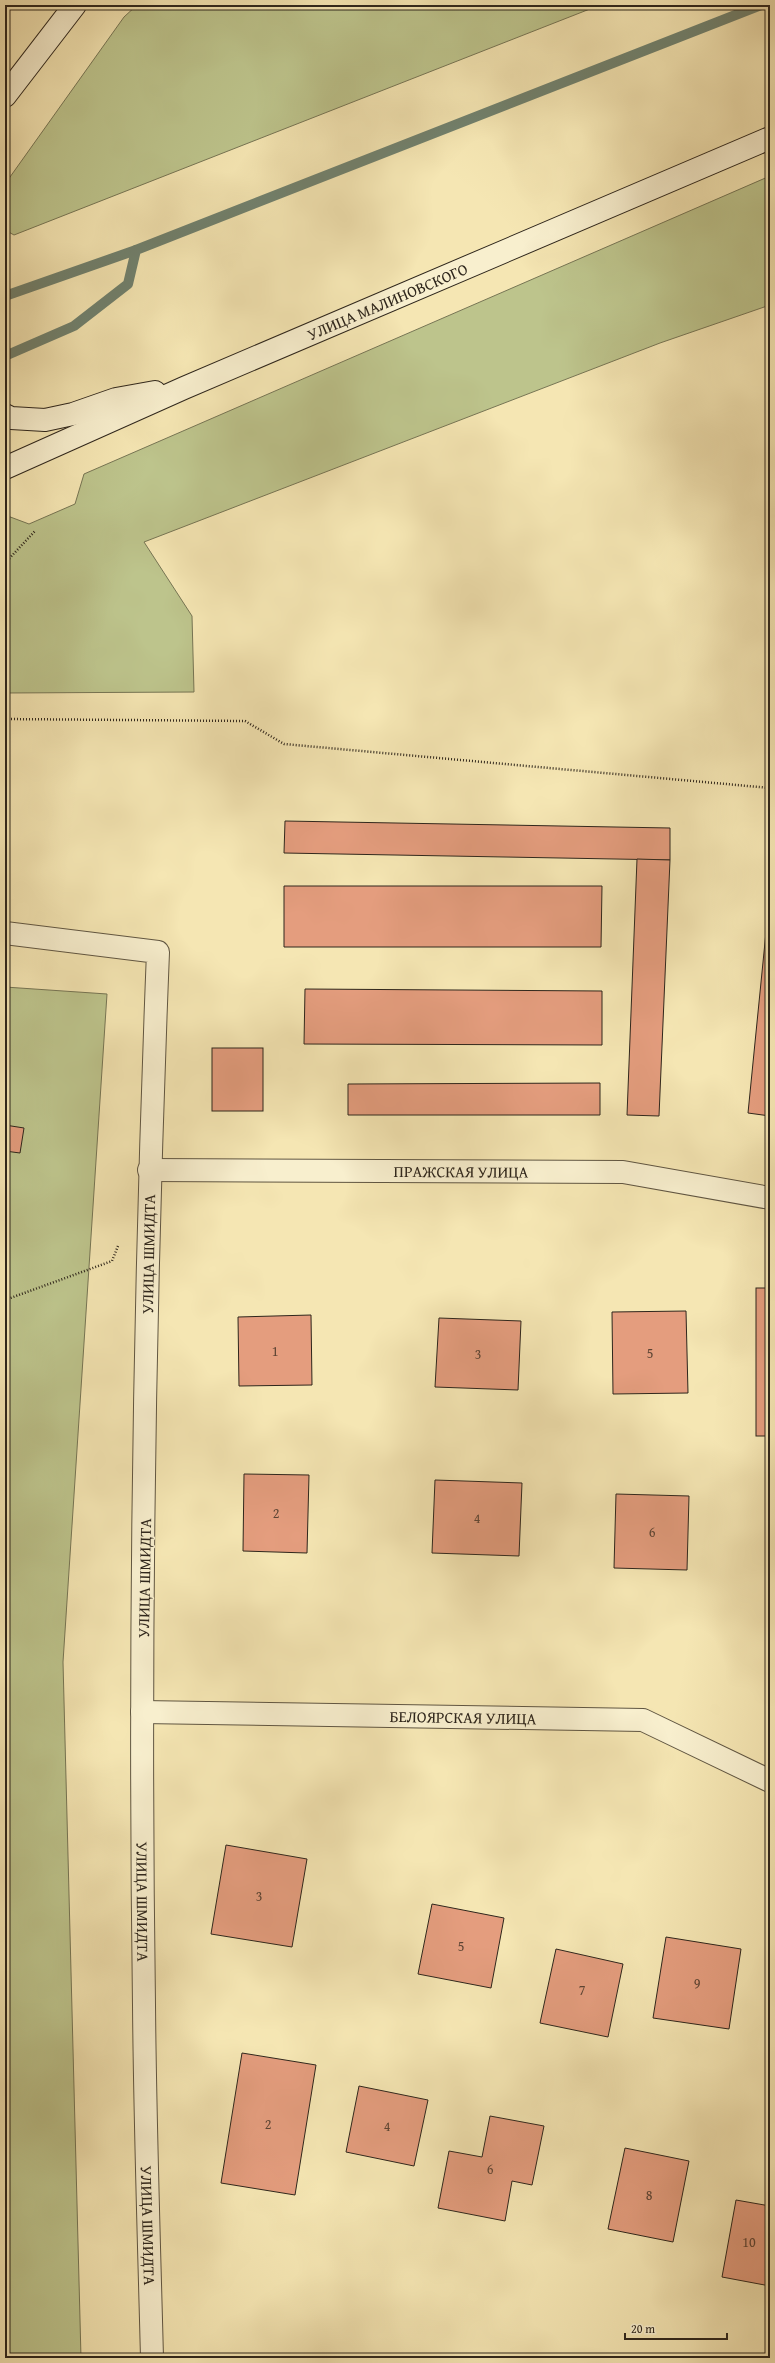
<svg xmlns="http://www.w3.org/2000/svg" width="775" height="2363" font-family="'Gentium Book Plus',serif">
<style>
.green{fill:#bdc48c;stroke:#767554}
.lines{fill:none;stroke-linecap:round;stroke-linejoin:round}
.stream{stroke:#71826f;stroke-width:10}
.building{fill:#e49d7e;stroke:#2e261c}
.street-casing{stroke:#605642;stroke-width:24}
.secondary-casing{stroke:#2e261c;stroke-width:24}
.path{stroke:#2e261c;stroke-width:2.5;stroke-dasharray:1 2;stroke-linecap:butt}
.street{stroke:#f8efce;stroke-width:22}
.secondary{stroke:#f8efce;stroke-width:22}
.labels{text-anchor:middle;dominant-baseline:central;stroke-width:3;stroke-linejoin:round;paint-order:stroke}
.number-label{font-size:14px;fill:#5c4434}
.street-label{font-size:16px;fill:#2e261c;stroke:#f8efce}
</style>
<rect width="100%" height="100%" fill="#f5e6b3"/>
<filter id="stains"><feTurbulence type="fractalNoise" baseFrequency=".005" numOctaves="4"/><feColorMatrix values="0 0 0 0 .2 0 0 0 0 .09 0 0 0 0 .02 0 0 0 .5 -.17"/></filter>
<radialGradient id="worn" r=".72"><stop offset=".6" stop-color="#630" stop-opacity="0"/><stop offset="1" stop-color="#630" stop-opacity=".3"/></radialGradient>
<g class="green">
<polygon points="137,5 600,5 14,235 5,230 5,184 124,17"/>
<polygon points="770,176 770,305 660,343 144,542 192,616 194,692 5,693 5,515 29,524 75,504 84,474"/>
<polygon points="5,987 107,994 63,1662 81,2358 5,2358"/>
</g>
<g class="lines">
<g class="stream">
<polyline points="5,296 136,250"/>
<polyline points="5,356 74,326 128,284 136,250 761,5"/>
</g>
</g>
<g class="building">
<polygon points="285,821 670,828 670,860 284,853"/>
<polygon points="637,859 670,860 659,1116 627,1115"/>
<polygon points="284,886 602,886 601,947 284,947"/>
<polygon points="767,922 770,922 770,1116 748,1113"/>
<polygon points="305,989 602,991 602,1045 304,1044"/>
<rect x="212" y="1048" width="51" height="63"/>
<polygon points="600,1083 600,1115 348,1115 348,1084"/>
<polygon points="5,1125 24,1128 20,1153 5,1151"/>
<rect x="756" y="1288" width="14" height="148"/>
<polygon points="686,1311 688,1393 613,1394 612,1312"/>
<polygon points="311,1315 312,1385 239,1386 238,1317"/>
<polygon points="439,1318 521,1321 518,1390 435,1387"/>
<polygon points="244,1474 309,1475 307,1553 243,1551"/>
<polygon points="435,1480 522,1483 519,1556 432,1553"/>
<polygon points="616,1494 689,1496 687,1570 614,1568"/>
<polygon points="226,1845 307,1859 292,1947 211,1934"/>
<polygon points="432,1904 504,1918 491,1988 418,1974"/>
<polygon points="666,1937 741,1949 729,2029 653,2018"/>
<polygon points="556,1949 623,1964 608,2037 540,2023"/>
<polygon points="242,2053 316,2065 295,2195 221,2183"/>
<polygon points="770,2063 770,2076 768,2076"/>
<polygon points="359,2086 428,2100 414,2166 346,2152"/>
<polygon points="490,2116 544,2126 532,2185 512,2181 505,2221 438,2208 449,2151 482,2157"/>
<polygon points="625,2148 689,2161 673,2242 608,2229"/>
<polygon points="736,2200 770,2206 770,2286 722,2277"/>
</g>
<g class="lines">
<defs>
<g id="street">
<path id="s1" d="M 5,933 L 158,952 C 144,1303 139,1654 144,2005 C 145,2123 149,2240 152,2358"/>
<path id="s2" d="M 149,1170 L 623,1172 L 770,1198"/>
<path id="s3" d="M 142,1712 L 643,1720 L 770,1781"/>
</g>
<g id="secondary">
<polyline points="5,96 75,5"/>
<polyline points="5,415 11,418 45,420 73,414 116,399 155,392"/>
<path id="s4" d="M 5,468 L 184,388 L 770,138"/>
</g>
</defs>
<use href="#street" class="street-casing"/>
<use href="#secondary" class="secondary-casing"/>
<g class="path">
<polyline points="5,563 35,531"/>
<polyline points="5,719 245,721 284,744 770,788"/>
<polyline points="5,1300 112,1261 118,1246"/>
</g>
<use href="#street" class="street"/>
<use href="#secondary" class="secondary"/>
</g>
<g class="labels">
<g class="number-label">
<text x="275" y="1351">1</text>
<text x="650" y="1353">5</text>
<text x="478" y="1354">3</text>
<text x="276" y="1513">2</text>
<text x="477" y="1518">4</text>
<text x="652" y="1532">6</text>
<text x="259" y="1896">3</text>
<text x="461" y="1946">5</text>
<text x="697" y="1983">9</text>
<text x="582" y="1990">7</text>
<text x="268" y="2124">2</text>
<text x="387" y="2126">4</text>
<text x="490" y="2169">6</text>
<text x="649" y="2195">8</text>
<text x="749" y="2242">10</text>
</g>
<g class="street-label">
<text stroke="none"><textPath href="#s4" startOffset="417">УЛИЦА МАЛИНОВСКОГО</textPath></text>
<text stroke="none"><textPath href="#s2" startOffset="312">ПРАЖСКАЯ УЛИЦА</textPath></text>
<text transform="translate(148 1254) rotate(-89)">УЛИЦА ШМИДТА</text>
<text transform="translate(144 1578) rotate(-89)">УЛИЦА ШМИДТА</text>
<text stroke="none"><textPath href="#s3" startOffset="321">БЕЛОЯРСКАЯ УЛИЦА</textPath></text>
<text stroke="none"><textPath href="#s1" startOffset="1104">УЛИЦА ШМИДТА</textPath></text>
<text stroke="none"><textPath href="#s1" startOffset="1428">УЛИЦА ШМИДТА</textPath></text>
</g>
</g>
<rect width="775" height="2363" fill="none" stroke="#f5e6b3" stroke-width="20"/>
<rect x="6" y="6" width="763" height="2351" fill="none" stroke="#2e261c" stroke-width="2"/>
<rect x="10" y="10" width="755" height="2343" fill="none" stroke="#2e261c"/>
<path d="M625 2333v6h102v-6" fill="none" stroke="#2e261c" stroke-width="2"/>
<text x="631" y="2333" font-size="12" fill="#2e261c" stroke="#f8efce" stroke-width="3" paint-order="stroke">20 m</text>
<rect width="100%" height="100%" filter="url(#stains)"/>
<rect width="100%" height="100%" fill="url(#worn)"/>
</svg>
